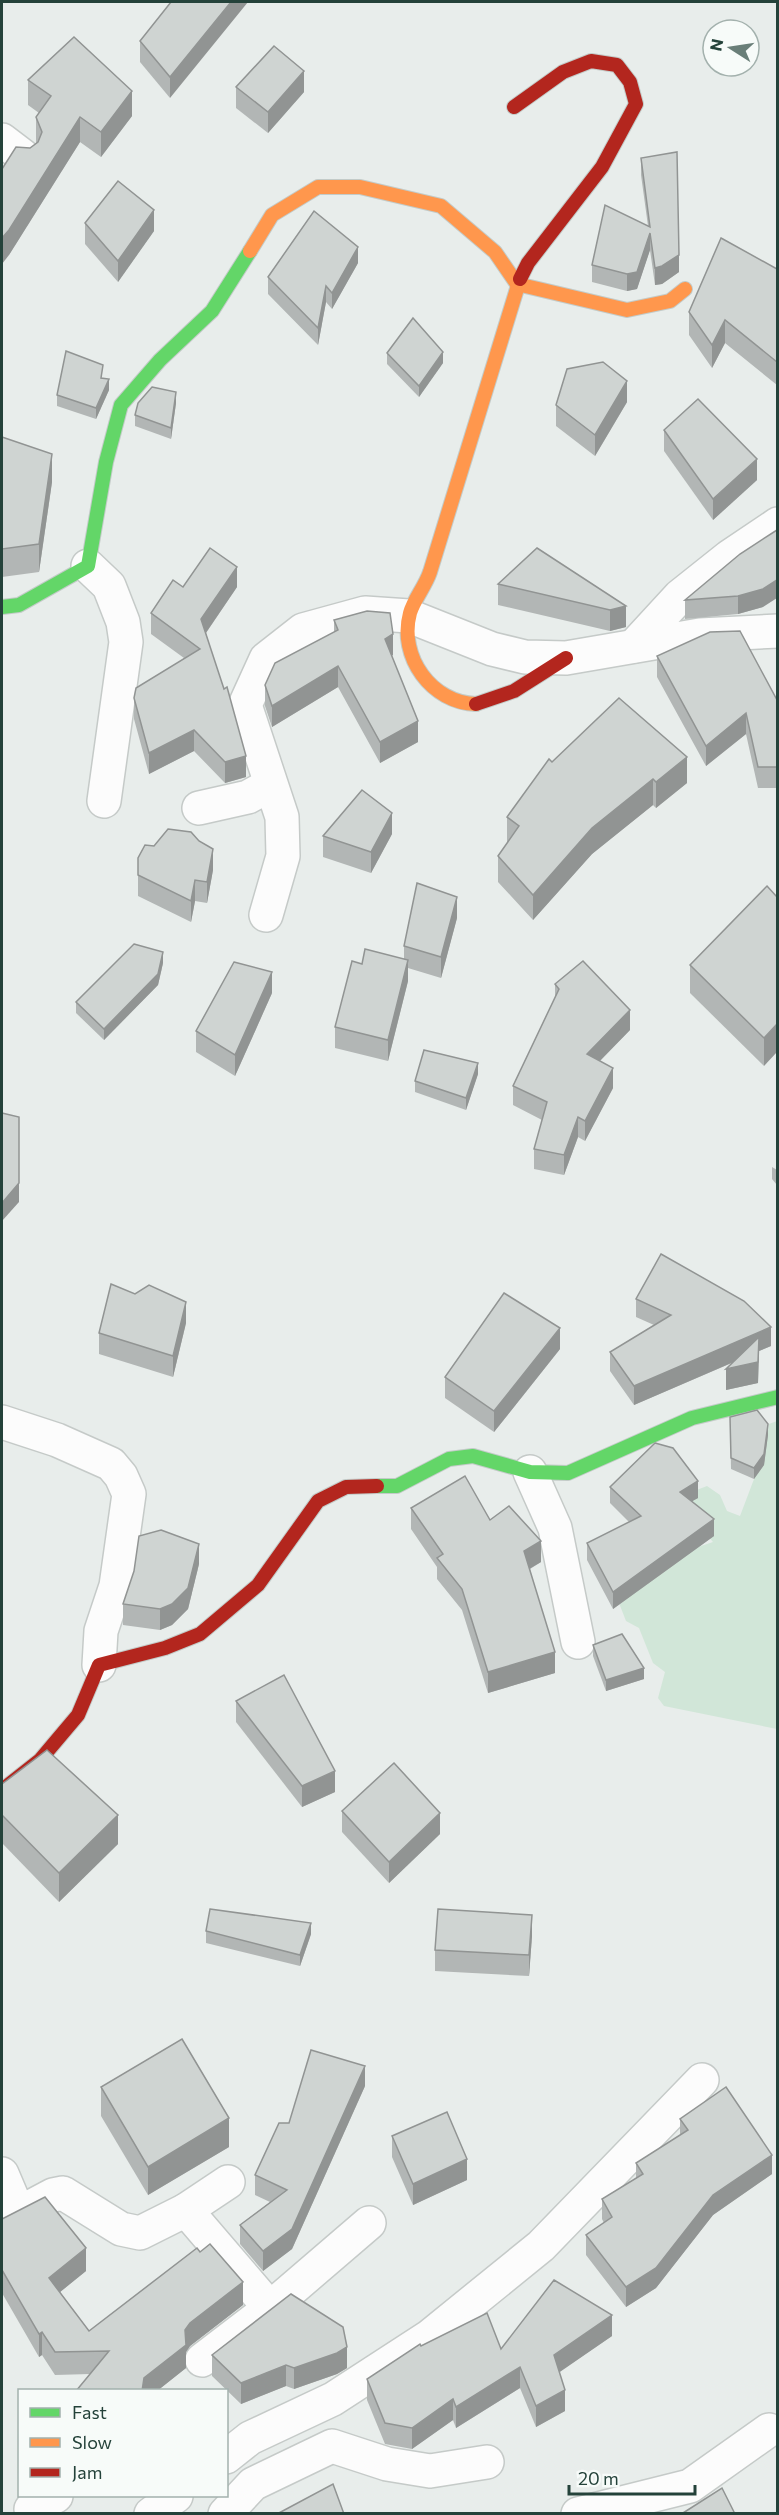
<svg xmlns="http://www.w3.org/2000/svg" width="779" height="2515" font-family="Commissioner,sans-serif">
<style>
.green{fill:#d1e6d8}
.lines{fill:none;stroke-linecap:round;stroke-linejoin:round}
.street-casing{stroke:#c5cac8;stroke-width:36}
.fast-casing{stroke:#c3cbc8;stroke-width:16}
.slow-casing{stroke:#c3cbc8;stroke-width:16}
.jam-casing{stroke:#c3cbc8;stroke-width:16}
.street{stroke:#fcfcfc;stroke-width:33}
.fast{stroke:#63d668;stroke-width:14}
.slow{stroke:#ff974d;stroke-width:14}
.jam{stroke:#b3261e;stroke-width:14}
.wall{fill:#b2b6b5}
.shaded-wall{fill:#919493}
.building{fill:#cfd4d2;stroke:#919493;stroke-width:1.5}
</style>
<rect width="100%" height="100%" fill="#e8edeb"/>
<polygon class="green" points="777,1421 777,1729 664,1706 658,1698 665,1672 653,1663 639,1628 626,1621 619,1603 668,1557 713,1542 695,1521 689,1493 707,1486 720,1495 727,1511 740,1516 765,1450 769,1424"/>
<g class="lines">
<defs>
<g id="street">
<polyline points="2,140 23,156"/>
<polyline points="88,566 109,586 123,622 126,642 104,801"/>
<polyline points="634,646 680,596 729,557 778,524"/>
<polyline points="199,808 248,797 270,785"/>
<polyline points="266,915 283,856 282,817 245,705 266,659 303,630 365,613 409,616 492,649 525,657 566,658 700,635 778,631"/>
<polyline points="2,1422 57,1440 111,1464 121,1476 129,1494 116,1586 101,1631 99,1665"/>
<polyline points="530,1472 555,1528 578,1642"/>
<polyline points="2,2174 19,2214"/>
<polyline points="186,2210 270,2308"/>
<polyline points="2,2222 53,2195 63,2193 121,2229 140,2233 186,2210 228,2182"/>
<polyline points="202,2360 270,2308 369,2223"/>
<polyline points="226,2457 250,2438 333,2399 430,2336 541,2246 702,2080"/>
<polyline points="31,2509 56,2496"/>
<polyline points="151,2514 176,2496"/>
<polyline points="225,2514 253,2484 332,2446 387,2464 430,2471 487,2462"/>
<polyline points="578,2514 690,2486 769,2430"/>
</g>
<g id="fast">
<polyline points="2,607 19,605 88,566 106,462 121,405 160,360 212,311 250,251"/>
<polyline points="377,1486 397,1486 449,1459 473,1456 530,1472 568,1473 692,1418 778,1397"/>
</g>
<g id="slow">
<polyline points="250,251 272,215 318,187 360,187 441,206 495,252 517,284 627,310 670,301 685,289"/>
<path d="M 476,704 C 432,703 398,657 410,613 C 414,599 425,587 430,572 L 520,279"/>
</g>
<g id="jam">
<polyline points="514,107 563,72 591,61 617,65 630,82 636,104 602,167 528,263 520,279"/>
<polyline points="476,704 514,691 566,658"/>
<polyline points="2,1790 40,1760 78,1715 99,1665 165,1648 200,1634 258,1585 318,1501 346,1487 377,1486"/>
</g>
</defs>
<use href="#street" class="street-casing"/>
<use href="#fast" class="fast-casing"/>
<use href="#slow" class="slow-casing"/>
<use href="#jam" class="jam-casing"/>
<use href="#street" class="street"/>
<use href="#fast" class="fast"/>
<use href="#slow" class="slow"/>
<use href="#jam" class="jam"/>
</g>
<g class="wall">
<polygon points="171,2 170,98 140,62 140,41"/>
<polygon points="28,80 132,116 101,157 80,142 9,255 30,148 36,143 36,117 39,113 28,105"/>
<polygon points="236,87 304,92 268,133 236,108"/>
<polygon points="641,158 679,272 662,284 655,285 650,250 637,289 627,291 592,282 592,265 648,226 641,175"/>
<polygon points="85,223 154,231 118,282 85,244"/>
<polygon points="358,263 332,309 326,302 318,345 268,294 268,277"/>
<polygon points="777,269 777,385 725,343 712,368 689,335 689,312"/>
<polygon points="387,353 443,363 419,397 387,364"/>
<polygon points="103,378 109,390 96,419 57,406 57,395"/>
<polygon points="627,402 595,456 556,426 556,405"/>
<polygon points="176,403 171,439 135,426 135,415"/>
<polygon points="664,430 757,480 713,520 664,451"/>
<polygon points="2,437 52,482 39,572 2,577"/>
<polygon points="777,530 763,607 738,614 685,619 685,600"/>
<polygon points="498,584 626,606 626,627 610,631 498,605"/>
<polygon points="183,587 237,587 206,633 246,777 225,783 194,751 149,774 134,719 134,698 184,658 151,634 151,613"/>
<polygon points="334,620 393,655 391,655 418,742 380,763 338,687 272,727 265,706 265,685 334,632"/>
<polygon points="657,656 777,700 777,788 758,788 746,734 706,766 657,677"/>
<polygon points="552,762 687,783 656,808 653,805 592,854 533,920 498,882 498,856 507,843 507,817"/>
<polygon points="392,834 371,873 323,857 323,836"/>
<polygon points="138,858 213,870 207,903 195,901 191,922 138,896"/>
<polygon points="767,886 764,1066 690,993 690,965"/>
<polygon points="457,918 441,978 408,968 408,981 388,1061 335,1048 335,1027 362,964 404,959 404,946"/>
<polygon points="163,963 158,985 104,1040 76,1013 76,1002"/>
<polygon points="555,984 630,1030 600,1061 613,1088 585,1141 578,1137 564,1175 534,1169 534,1149 542,1120 513,1105 513,1086 555,998"/>
<polygon points="272,993 235,1076 196,1052 196,1031"/>
<polygon points="478,1074 466,1110 415,1092 415,1081"/>
<polygon points="772,1167 777,1170 777,1185 772,1179"/>
<polygon points="135,1294 186,1323 173,1377 99,1354 99,1333"/>
<polygon points="636,1299 771,1346 759,1351 758,1383 726,1390 734,1362 634,1405 610,1371 610,1352 654,1325 636,1317"/>
<polygon points="560,1349 494,1432 445,1398 445,1377"/>
<polygon points="730,1417 768,1435 764,1465 754,1479 731,1469"/>
<polygon points="610,1487 698,1498 692,1501 714,1536 613,1609 587,1560 587,1543 629,1522 610,1503"/>
<polygon points="411,1508 490,1520 541,1562 530,1569 555,1673 488,1693 462,1610 437,1579 437,1567 411,1529"/>
<polygon points="199,1564 188,1609 172,1625 160,1630 123,1625 123,1604"/>
<polygon points="593,1645 644,1679 606,1691 593,1656"/>
<polygon points="236,1701 335,1792 302,1807 236,1722"/>
<polygon points="2,1784 118,1844 59,1902 2,1843"/>
<polygon points="342,1811 440,1834 389,1883 342,1832"/>
<polygon points="206,1931 311,1934 300,1966 206,1943"/>
<polygon points="532,1936 529,1976 435,1971 435,1950"/>
<polygon points="365,2086 292,2249 263,2271 240,2244 240,2225 270,2202 255,2195 255,2175 289,2123"/>
<polygon points="101,2087 229,2147 148,2195 101,2116"/>
<polygon points="680,2119 772,2174 713,2215 656,2288 626,2307 586,2255 586,2235 604,2223 602,2219 602,2199 636,2178 636,2163 680,2135"/>
<polygon points="392,2136 467,2180 413,2205 392,2157"/>
<polygon points="2,2219 86,2271 60,2292 89,2331 243,2305 190,2346 186,2352 186,2368 157,2391 76,2391 90,2374 55,2375 42,2355 39,2357 2,2293"/>
<polygon points="612,2336 559,2372 565,2411 536,2427 520,2388 456,2428 453,2420 412,2449 385,2444 367,2400 367,2379 421,2346 501,2349"/>
<polygon points="212,2355 347,2368 337,2374 294,2389 286,2386 241,2404 212,2376"/>
</g>
<g class="shaded-wall">
<polygon points="231,2 248,2 170,98 170,77"/>
<polygon points="304,71 304,92 268,133 268,112"/>
<polygon points="132,91 132,116 101,157 101,132"/>
<polygon points="80,117 80,142 9,255 2,264 2,238"/>
<polygon points="154,210 154,231 118,282 118,261"/>
<polygon points="650,233 650,250 637,289 627,291 627,274"/>
<polygon points="358,247 358,263 332,309 332,293"/>
<polygon points="679,255 679,272 662,284 655,285 655,268"/>
<polygon points="326,286 326,302 318,345 318,328"/>
<polygon points="725,320 725,343 712,368 712,345"/>
<polygon points="443,352 443,363 419,397 419,386"/>
<polygon points="109,379 109,390 96,419 96,408"/>
<polygon points="627,381 627,402 595,456 595,435"/>
<polygon points="176,392 176,403 171,439 171,428"/>
<polygon points="52,454 52,482 39,572 39,544"/>
<polygon points="757,459 757,480 713,520 713,499"/>
<polygon points="237,567 237,587 201,640 201,619"/>
<polygon points="777,580 777,598 763,607 738,614 738,596"/>
<polygon points="626,606 626,627 610,631 610,610"/>
<polygon points="393,634 393,655 385,660 385,639"/>
<polygon points="338,666 338,687 272,727 272,706"/>
<polygon points="746,713 746,734 706,766 706,746"/>
<polygon points="418,721 418,742 380,763 380,742"/>
<polygon points="194,730 194,751 149,774 149,753"/>
<polygon points="246,756 246,777 225,783 225,762"/>
<polygon points="687,757 687,783 656,808 656,782"/>
<polygon points="653,779 653,805 592,854 533,920 533,895 592,828"/>
<polygon points="392,813 392,834 371,873 371,852"/>
<polygon points="213,849 213,870 207,903 207,882"/>
<polygon points="195,880 195,901 191,922 191,901"/>
<polygon points="457,897 457,918 441,978 441,957"/>
<polygon points="163,952 163,963 158,985 104,1040 104,1029"/>
<polygon points="408,960 408,981 388,1061 388,1040"/>
<polygon points="272,972 272,993 235,1076 235,1055"/>
<polygon points="630,1010 630,1030 587,1074 587,1054"/>
<polygon points="777,1024 777,1052 764,1066 764,1038"/>
<polygon points="478,1063 478,1074 466,1110 466,1098"/>
<polygon points="613,1068 613,1088 585,1141 585,1121"/>
<polygon points="19,1117 19,1202 2,1221 2,1203"/>
<polygon points="578,1117 578,1137 564,1175 564,1155"/>
<polygon points="186,1302 186,1323 173,1377 173,1356"/>
<polygon points="771,1327 771,1346 759,1351 758,1383 726,1390 726,1369 759,1351 634,1405 634,1386"/>
<polygon points="560,1328 560,1349 494,1432 494,1411"/>
<polygon points="768,1424 768,1435 764,1465 754,1479 754,1468"/>
<polygon points="698,1481 698,1498 680,1508 680,1492"/>
<polygon points="714,1519 714,1536 613,1609 613,1592"/>
<polygon points="541,1541 541,1562 524,1572 524,1551"/>
<polygon points="199,1544 199,1564 188,1609 172,1625 160,1630 160,1609"/>
<polygon points="555,1652 555,1673 488,1693 488,1672"/>
<polygon points="644,1668 644,1679 606,1691 606,1680"/>
<polygon points="335,1771 335,1792 302,1807 302,1786"/>
<polygon points="440,1813 440,1834 389,1883 389,1862"/>
<polygon points="118,1815 118,1844 59,1902 59,1873"/>
<polygon points="532,1915 532,1936 529,1976 529,1955"/>
<polygon points="311,1923 311,1934 300,1966 300,1955"/>
<polygon points="365,2066 365,2086 292,2249 263,2271 263,2251"/>
<polygon points="229,2118 229,2147 148,2195 148,2167"/>
<polygon points="772,2155 772,2174 713,2215 656,2288 626,2307 626,2287 713,2195"/>
<polygon points="467,2159 467,2180 413,2205 413,2184"/>
<polygon points="86,2248 86,2271 49,2301 49,2278"/>
<polygon points="243,2282 243,2305 190,2346 186,2352 186,2368 157,2391 142,2391 144,2378 190,2323"/>
<polygon points="612,2315 612,2336 554,2376 554,2355"/>
<polygon points="42,2332 42,2355 39,2357 39,2334"/>
<polygon points="347,2347 347,2368 337,2374 294,2389 294,2368"/>
<polygon points="286,2365 286,2386 241,2404 241,2383"/>
<polygon points="520,2367 520,2388 456,2428 456,2407"/>
<polygon points="565,2390 565,2411 536,2427 536,2406"/>
<polygon points="453,2399 453,2420 412,2449 412,2428"/>
</g>
<g class="building">
<polygon points="171,2 231,2 170,77 140,41"/>
<polygon points="74,37 132,91 101,132 80,117 9,230 2,238 2,169 16,147 30,148 38,142 42,132 36,117 51,96 28,80"/>
<polygon points="274,46 304,71 268,112 236,87"/>
<polygon points="677,152 679,255 662,266 655,268 650,233 637,272 627,274 592,265 605,205 650,227 641,158"/>
<polygon points="118,181 154,210 118,261 85,223"/>
<polygon points="314,211 358,247 332,293 326,286 318,328 268,277"/>
<polygon points="721,238 777,269 777,362 725,320 712,345 689,312"/>
<polygon points="413,318 443,352 419,386 387,353"/>
<polygon points="66,351 103,365 101,378 109,379 96,408 57,395"/>
<polygon points="603,362 627,381 595,435 556,405 567,369"/>
<polygon points="152,387 176,392 171,428 135,415 138,403"/>
<polygon points="698,399 757,459 713,499 664,430"/>
<polygon points="2,437 52,454 39,544 2,549"/>
<polygon points="777,530 777,580 763,589 738,596 685,600 740,554"/>
<polygon points="210,548 237,567 201,619 224,689 227,687 246,756 225,762 194,730 149,753 134,698 136,688 200,649 151,613 173,580 183,587"/>
<polygon points="537,548 626,606 610,610 498,584"/>
<polygon points="367,611 390,613 393,634 385,639 418,721 380,742 338,666 272,706 265,685 275,663 338,630 334,620"/>
<polygon points="740,631 777,700 777,767 758,767 746,713 706,746 657,656 710,632"/>
<polygon points="619,698 687,757 656,782 653,779 592,828 533,895 498,856 519,826 507,817 549,759 552,762"/>
<polygon points="362,790 392,813 371,852 323,836"/>
<polygon points="168,829 191,832 199,841 213,849 207,882 195,880 191,901 138,875 138,858 145,845 154,846"/>
<polygon points="417,883 457,897 441,957 404,946"/>
<polygon points="767,886 777,897 777,1024 764,1038 690,965"/>
<polygon points="134,944 163,952 158,974 104,1029 76,1002"/>
<polygon points="365,949 408,960 388,1040 335,1027 352,961 362,964"/>
<polygon points="583,961 630,1010 587,1054 613,1068 585,1121 578,1117 564,1155 534,1149 547,1102 513,1086 559,989 555,984"/>
<polygon points="234,962 272,972 235,1055 196,1031"/>
<polygon points="424,1050 478,1063 466,1098 415,1081"/>
<polygon points="2,1113 19,1117 19,1183 2,1203"/>
<polygon points="661,1254 744,1301 771,1327 634,1386 610,1352 671,1315 636,1299"/>
<polygon points="111,1284 135,1294 149,1285 186,1302 173,1356 99,1333"/>
<polygon points="504,1293 560,1328 494,1411 445,1377"/>
<polygon points="759,1337 758,1362 726,1369"/>
<polygon points="757,1410 768,1424 764,1454 754,1468 731,1458 730,1417"/>
<polygon points="655,1443 673,1448 698,1481 680,1492 714,1519 613,1592 587,1543 641,1516 610,1487"/>
<polygon points="465,1476 490,1520 509,1506 541,1541 524,1551 555,1652 488,1672 462,1589 437,1558 443,1554 411,1508"/>
<polygon points="161,1530 199,1544 188,1588 172,1604 160,1609 123,1604 134,1571 139,1536"/>
<polygon points="622,1634 644,1668 606,1680 593,1645"/>
<polygon points="284,1675 335,1771 302,1786 236,1701"/>
<polygon points="47,1750 118,1815 59,1873 2,1815 2,1784"/>
<polygon points="394,1763 440,1813 389,1862 342,1811"/>
<polygon points="210,1909 311,1923 300,1955 206,1931"/>
<polygon points="438,1909 532,1915 529,1955 435,1950"/>
<polygon points="182,2039 229,2118 148,2167 101,2087"/>
<polygon points="311,2050 365,2066 292,2229 263,2251 240,2225 287,2190 255,2175 279,2123 289,2123"/>
<polygon points="726,2087 772,2155 713,2195 656,2268 626,2287 586,2235 612,2217 602,2199 643,2174 636,2163 688,2130 680,2119"/>
<polygon points="447,2112 467,2159 413,2184 392,2136"/>
<polygon points="45,2197 86,2248 49,2278 89,2331 197,2248 200,2252 210,2244 243,2282 190,2323 185,2330 186,2345 144,2378 142,2391 76,2391 109,2351 55,2352 42,2332 39,2334 2,2270 2,2219"/>
<polygon points="554,2280 612,2315 554,2355 565,2390 536,2406 520,2367 456,2407 453,2399 412,2428 385,2423 367,2379 420,2344 421,2346 487,2313 501,2349"/>
<polygon points="291,2294 343,2327 347,2347 337,2353 294,2368 286,2365 241,2383 212,2355"/>
<polygon points="333,2484 344,2514 277,2514"/>
<polygon points="722,2488 735,2514 684,2514 683,2513"/>
</g>
<rect width="779" height="2515" fill="none" stroke="#24423a" stroke-width="6"/>
<rect x="18" y="2389" width="210" height="108" fill="#f7fbf9" stroke="#a3b1ad" stroke-width="1.5"/>
<rect x="30" y="2408" width="30" height="9" fill="#63d668" stroke="#a3b1ad" stroke-width="1.5"/>
<text x="72" y="2419" font-size="18" fill="#24423a">Fast</text>
<rect x="30" y="2438" width="30" height="9" fill="#ff974d" stroke="#a3b1ad" stroke-width="1.5"/>
<text x="72" y="2449" font-size="18" fill="#24423a">Slow</text>
<rect x="30" y="2468" width="30" height="9" fill="#b3261e" stroke="#a3b1ad" stroke-width="1.5"/>
<text x="72" y="2479" font-size="18" fill="#24423a">Jam</text>
<g transform="translate(731 48) rotate(282)"><circle r="28" fill="#f7fbf9" stroke="#a3b1ad" stroke-width="1.5"/>
<path d="M0-4.5L10 22L0 15L-10 22Z" fill="#697e78"/>
<text y="-9" font-size="16" font-weight="bold" text-anchor="middle" fill="#24423a">N</text>
</g>
<path d="M569 2485v9h126v-9" fill="none" stroke="#24423a" stroke-width="3"/>
<text x="578" y="2485" font-size="18" fill="#24423a" stroke="#f7fbf9" stroke-width="4.5" paint-order="stroke">20 m</text>
</svg>
